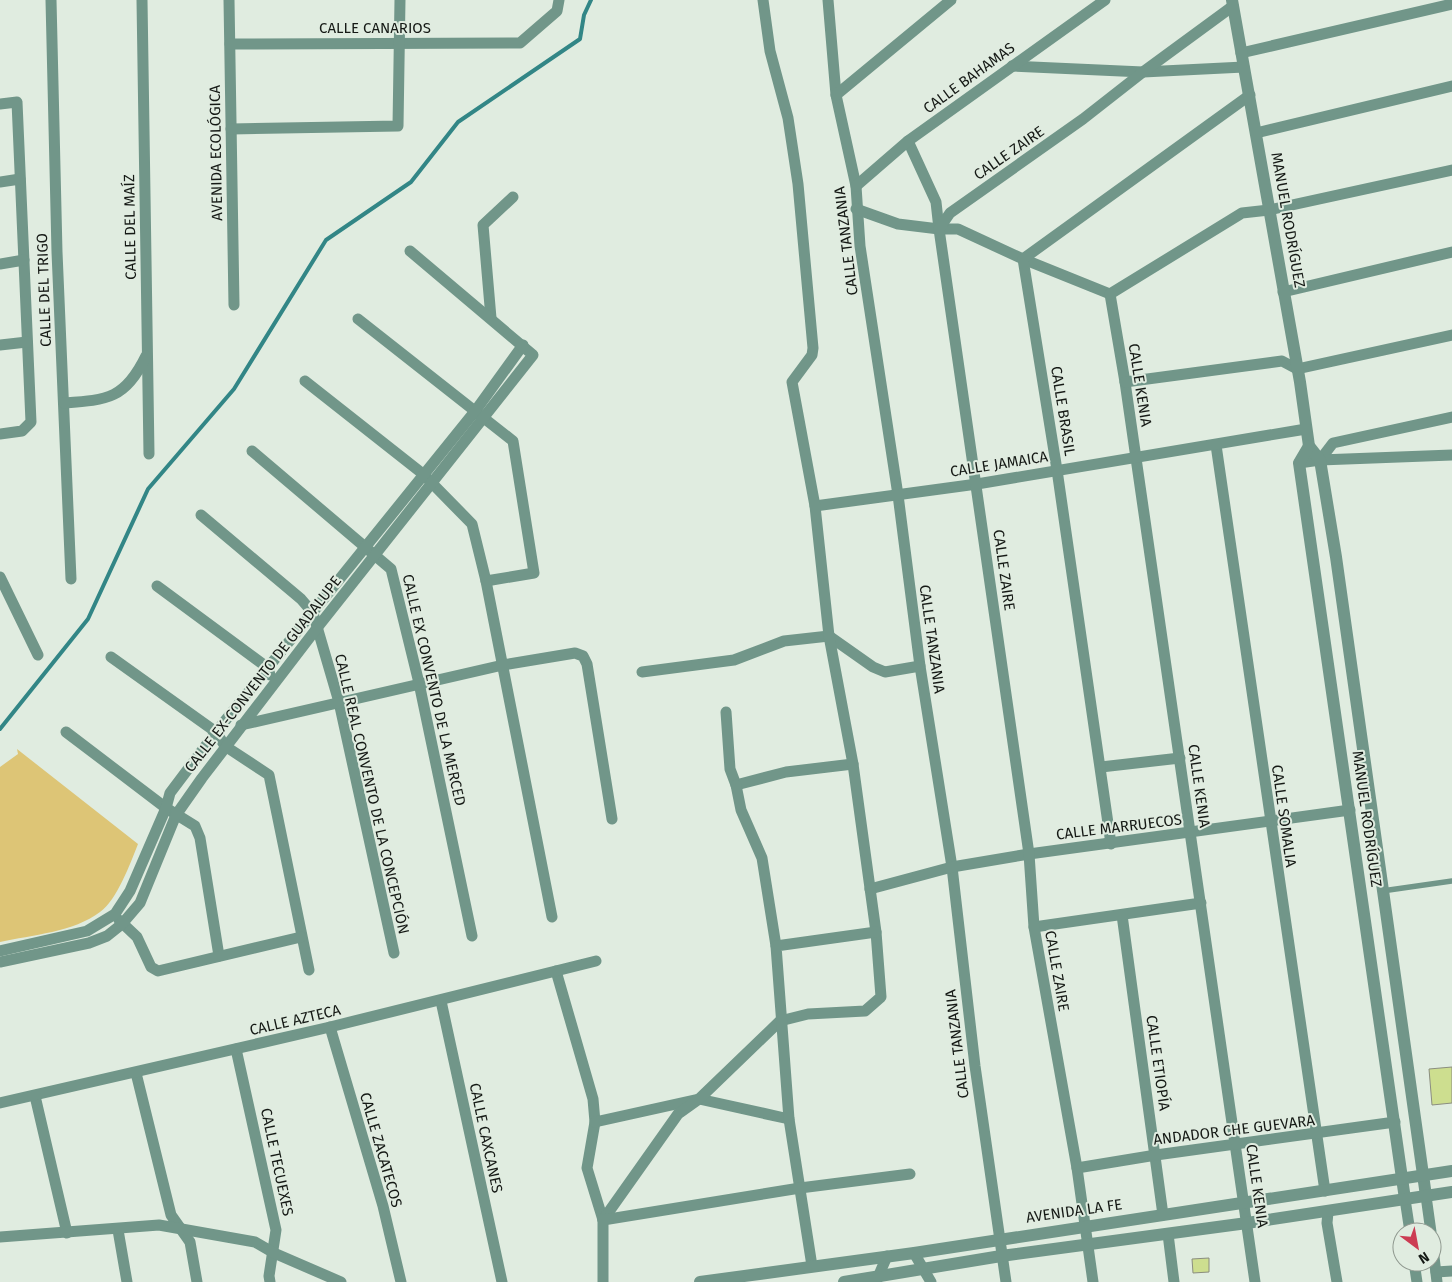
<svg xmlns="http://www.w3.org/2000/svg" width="1452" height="1282" font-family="'Fira Sans',sans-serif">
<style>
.green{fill:#ddc576}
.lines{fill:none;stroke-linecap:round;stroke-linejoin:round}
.stream{stroke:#328686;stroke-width:4}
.building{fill:#cdde8f;stroke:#8a8d7f}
.service{stroke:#719689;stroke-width:5.5}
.minor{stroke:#719689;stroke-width:11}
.tertiary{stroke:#719689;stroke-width:12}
.labels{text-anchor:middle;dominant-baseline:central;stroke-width:4;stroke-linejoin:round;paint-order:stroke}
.street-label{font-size:15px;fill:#151915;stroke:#e0ece0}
</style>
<rect width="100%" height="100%" fill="#e0ece0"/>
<path class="green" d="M 17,749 L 138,844 C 130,864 117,900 100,912 C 74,932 32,935 0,942 L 0,767 L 18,754 Z"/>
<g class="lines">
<polyline class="stream" points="0,729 88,619 148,489 234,389 326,240 411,182 458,122 580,39 584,15 591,0"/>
</g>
<g class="building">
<polygon points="1452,1067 1452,1103 1432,1105 1429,1069"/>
<polygon points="1209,1258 1209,1272 1193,1273 1192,1259"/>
</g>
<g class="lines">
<polyline class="service" points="1382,891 1452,881"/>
<g class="minor">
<polyline points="51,0 57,252 71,579"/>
<polyline points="142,0 149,454"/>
<polyline points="229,0 234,305"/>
<polyline points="828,0 836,95 856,186 860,246 898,495 920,666 952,867 975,1066 1006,1282"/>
<polyline points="230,44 520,43 557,11 559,0"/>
<polyline points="1241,53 1452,4"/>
<polyline points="1012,66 1143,72 1244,67"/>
<polyline points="836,95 951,0"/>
<polyline points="0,104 17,102 31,422 22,431 0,434"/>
<polyline points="231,129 398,126 400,0"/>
<polyline points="1256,133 1452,86"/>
<polyline points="908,141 936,202 939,229"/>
<polyline points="0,182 20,179"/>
<polyline points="856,186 908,141 1105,0"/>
<polyline points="856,209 898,224 939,229 958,229 1023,259 1110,294"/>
<polyline points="0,264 24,260"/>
<polyline points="1283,292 1452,252"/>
<polyline points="1110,294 1125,382 1255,1282"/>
<polyline points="1110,294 1242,213 1269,210 1452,170"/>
<polyline points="491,318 483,225 513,197"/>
<polyline points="358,319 513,441 534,573 486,581"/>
<polyline points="0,345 27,342"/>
<polyline points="305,381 423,474 472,524 486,581 552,917"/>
<polyline points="1125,382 1282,361 1297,369 1452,335"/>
<path d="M 64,403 C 108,400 125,399 146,356"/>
<polyline points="1216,445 1325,1191"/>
<polyline points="252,451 391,569 419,683 472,936"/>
<polyline points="1320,460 1333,443 1452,417"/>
<polyline points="1299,463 1320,460 1452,455"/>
<polyline points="815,506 977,484 1306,429"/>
<polyline points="201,515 301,599 313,613 339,702 394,953"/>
<polyline points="0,577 38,655"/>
<polyline points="157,586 268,668 270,675"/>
<polyline points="111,657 216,732 225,746 269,775 309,970"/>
<polyline points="642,672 734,660 784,641 829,636 873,667 885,672 920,666"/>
<polyline points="726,712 730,769 736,785 786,772 853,764"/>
<polyline points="241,725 503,665 575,653 583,656 587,664 612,819"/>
<polyline points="66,732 166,808 195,826 200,838 219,956"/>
<polyline points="1101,767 1180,758"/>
<polyline points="736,785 741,810 762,858 776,946"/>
<polyline points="1111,844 1057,470 1023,259 1250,95"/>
<polyline points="870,889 952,867 1029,854 1350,810"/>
<polyline points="1122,915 1163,1215"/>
<polyline points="119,920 137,937 151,967 158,971 301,937"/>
<polyline points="1034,927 1201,903"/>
<polyline points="0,951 87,931 115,914 130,891 166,808 170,793 216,732 476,410 523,345"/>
<polyline points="0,962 89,943 107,936 122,924 140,903 176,815 202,778 317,628 533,355 410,251"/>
<polyline points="556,971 593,1099 595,1122 587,1168 603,1220"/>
<polyline points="441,1001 502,1282"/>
<polyline points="330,1027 383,1206 401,1282"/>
<polyline points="236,1049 276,1230 269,1276 270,1282"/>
<polyline points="136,1073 171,1215 190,1242 197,1282"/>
<polyline points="35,1096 67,1233"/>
<polyline points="0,1103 330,1027 596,961"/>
<polyline points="595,1122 699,1099 789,1119"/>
<polyline points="1077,1168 1156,1155 1395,1122"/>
<polyline points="1426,1196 1431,1232"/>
<polyline points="1405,1199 1410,1232"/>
<polyline points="1328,1212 1327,1223 1337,1282"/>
<polyline points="603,1220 678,1114 699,1099 780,1021 808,1014 865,1011 881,997 876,932 853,764 829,636 815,506 792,382 812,355 813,348 798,184 788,118 770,51 763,0"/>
<polyline points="118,1230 127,1282"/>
<polyline points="1168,1234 1174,1282"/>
<polyline points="0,1237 159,1225 255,1242 274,1253 341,1282"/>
<polyline points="1432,1240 1437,1282"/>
<polyline points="914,1253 931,1282"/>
<polyline points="1414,1262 1417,1282"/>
<polyline points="812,1266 789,1119 776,946 876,932"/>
<polyline points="1436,1272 1452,1271"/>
<polyline points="603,1282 603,1220 800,1188 910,1174"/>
<polyline points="876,1282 887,1256"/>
<polyline points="1093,1282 1077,1168 1034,927 1029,854 939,229 950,213 1083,119 1143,72 1233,6"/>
</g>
<g class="tertiary">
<polyline points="1232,0 1300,382 1309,446 1320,460 1336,557 1426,1196"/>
<polyline points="1309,446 1299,463 1405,1199"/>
<polyline points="700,1282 914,1253 1452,1171"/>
<polyline points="844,1282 1001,1256 1247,1223 1452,1192"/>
</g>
</g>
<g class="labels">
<g class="street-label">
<text x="375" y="28">CALLE CANARIOS</text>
<text transform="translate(969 78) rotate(-36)">CALLE BAHAMAS</text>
<text transform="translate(216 153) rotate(-91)">AVENIDA ECOLÓGICA</text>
<text transform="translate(1009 153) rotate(-35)">CALLE ZAIRE</text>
<text transform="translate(1288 220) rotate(80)">MANUEL RODRÍGUEZ</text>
<text transform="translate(130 227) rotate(-91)">CALLE DEL MAÍZ</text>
<text transform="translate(846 241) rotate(-97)">CALLE TANZANIA</text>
<text transform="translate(44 290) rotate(-92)">CALLE DEL TRIGO</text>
<text transform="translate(1140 385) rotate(81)">CALLE KENIA</text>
<text transform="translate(1063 411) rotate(81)">CALLE BRASIL</text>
<text transform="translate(999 464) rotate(-9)">CALLE JAMAICA</text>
<text transform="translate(1004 570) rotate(82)">CALLE ZAIRE</text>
<text transform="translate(932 639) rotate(82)">CALLE TANZANIA</text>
<text transform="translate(263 674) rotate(-52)">CALLE EX-CONVENTO DE GUADALUPE</text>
<text transform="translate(434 690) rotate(77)">CALLE EX CONVENTO DE LA MERCED</text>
<text transform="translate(1199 786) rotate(82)">CALLE KENIA</text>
<text transform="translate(372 794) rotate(77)">CALLE REAL CONVENTO DE LA CONCEPCIÓN</text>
<text transform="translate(1284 816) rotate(82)">CALLE SOMALIA</text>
<text transform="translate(1367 819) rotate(82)">MANUEL RODRÍGUEZ</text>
<text transform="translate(1119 827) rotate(-7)">CALLE MARRUECOS</text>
<text transform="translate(1057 971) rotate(80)">CALLE ZAIRE</text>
<text transform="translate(295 1020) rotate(-13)">CALLE AZTECA</text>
<text transform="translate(957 1044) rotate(-97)">CALLE TANZANIA</text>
<text transform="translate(1158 1063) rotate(82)">CALLE ETIOPÍA</text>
<text transform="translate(1234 1130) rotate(-7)">ANDADOR CHE GUEVARA</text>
<text transform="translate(486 1138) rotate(78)">CALLE CAXCANES</text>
<text transform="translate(381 1150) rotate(74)">CALLE ZACATECOS</text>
<text transform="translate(277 1162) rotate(78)">CALLE TECUEXES</text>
<text transform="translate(1257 1186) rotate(82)">CALLE KENIA</text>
<text transform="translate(1074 1211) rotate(-8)">AVENIDA LA FE</text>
</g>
</g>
<g transform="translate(1417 1247) rotate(148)"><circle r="24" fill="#e0ece0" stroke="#8f988f"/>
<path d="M0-4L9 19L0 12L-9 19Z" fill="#cc3c53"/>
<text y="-8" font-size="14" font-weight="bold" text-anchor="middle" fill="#151915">N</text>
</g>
</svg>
